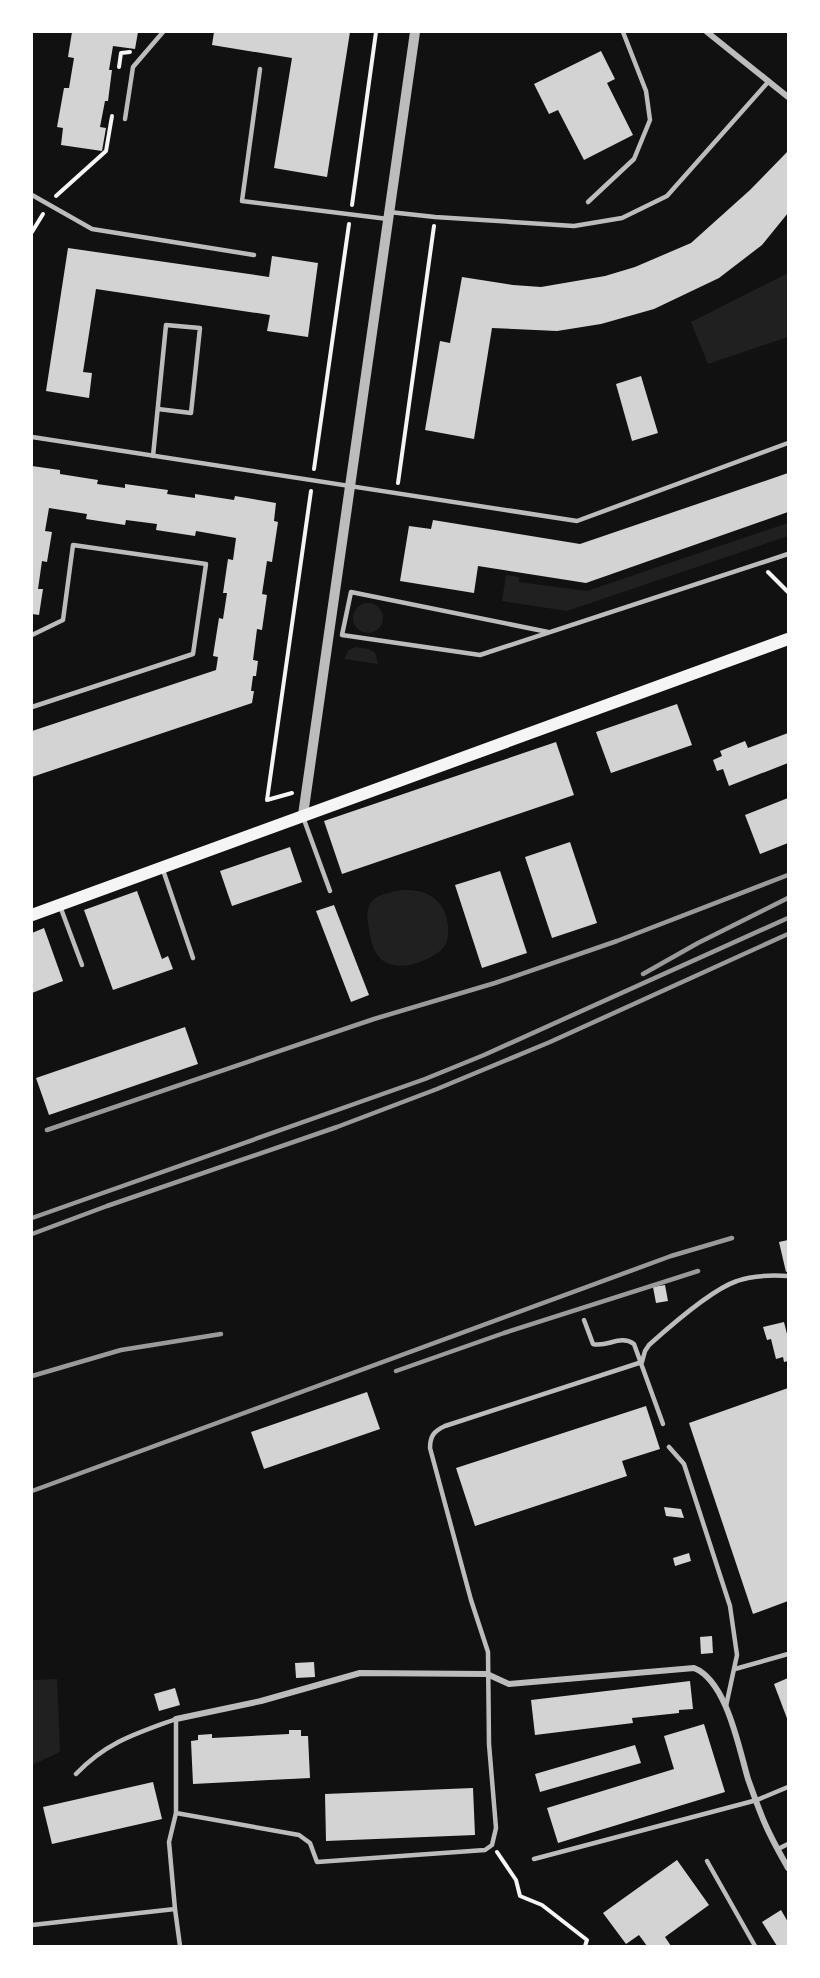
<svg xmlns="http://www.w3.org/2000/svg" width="820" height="1978" font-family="'PT Serif',serif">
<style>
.green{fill:#202020}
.building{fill:#d3d3d3}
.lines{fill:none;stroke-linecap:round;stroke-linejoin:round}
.path{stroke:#f5f5f5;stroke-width:4}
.service{stroke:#bcbcbc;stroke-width:4.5}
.minor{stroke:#bcbcbc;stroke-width:6}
.tertiary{stroke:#bcbcbc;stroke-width:10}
.secondary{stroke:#f5f5f5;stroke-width:12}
.rail{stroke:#9a9a9a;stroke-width:4.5}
</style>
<rect width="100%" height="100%" fill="#111"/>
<g class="green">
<polygon points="788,273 788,337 708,364 691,322"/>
<polygon points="788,523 788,536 567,611 502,601 506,575 519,577 519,582 587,591"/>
<circle cx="368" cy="618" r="15"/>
<polygon points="356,647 369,649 375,653 378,664 344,659 349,650"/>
<path d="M 402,890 C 410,890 418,890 425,893 C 430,895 437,900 440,904 C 449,915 453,942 440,951 C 426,962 396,974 380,958 C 373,951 370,938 369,928 C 367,920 366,908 372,901 C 379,894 392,892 402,890 Z"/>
<polygon points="57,1679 60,1752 32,1765 32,1680"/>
</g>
<g class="building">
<polygon points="72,32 138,32 135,49 113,46 109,70 112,70 108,101 105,101 100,127 106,128 102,151 61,145 63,128 57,127 64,88 69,88 74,58 68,57"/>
<polygon points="214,32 350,32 327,177 274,168 292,58 212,45"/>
<polygon points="601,51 615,79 607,83 633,135 584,160 558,110 549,114 534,84"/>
<polygon points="788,151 788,213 762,245 719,278 654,309 601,324 557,331 492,328 474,439 425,430 440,341 450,343 462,277 513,285 541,287 605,276 635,267 691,243 750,190"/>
<polygon points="68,248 269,277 272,256 318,263 308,337 267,331 270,315 96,289 83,372 92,373 89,398 46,391"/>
<polygon points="641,376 658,433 632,441 616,384"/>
<polygon points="32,466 60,470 60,474 98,480 97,484 125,488 125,484 168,490 167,494 195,498 195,494 234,500 235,496 276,503 274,521 278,522 272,562 267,561 262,594 267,595 262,630 257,629 253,660 258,661 256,676 253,676 251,691 254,691 252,703 32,777 32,731 216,670 218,657 213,656 219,618 223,619 227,593 223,593 228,559 233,560 236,538 196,531 195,536 156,530 157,524 126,520 125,525 86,519 87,514 49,508 45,531 52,532 47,562 42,561 38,589 43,589 39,615 32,614"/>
<polygon points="788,473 788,512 586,583 478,566 474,593 400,581 409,526 431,529 433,520 580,544"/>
<polygon points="677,704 692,745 611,773 596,732"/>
<polygon points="788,733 788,763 729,786 723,769 717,771 713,760 722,756 720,751 745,741 748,748"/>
<polygon points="556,742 574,795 342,874 324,821"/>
<polygon points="788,798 788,843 760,854 745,815"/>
<polygon points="570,842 597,923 552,938 525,857"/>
<polygon points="290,847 302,882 232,906 220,871"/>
<polygon points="500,871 527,953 482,968 455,885"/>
<polygon points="137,891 162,959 168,956 173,969 113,990 84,910"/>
<polygon points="334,905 369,995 351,1002 316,911"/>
<polygon points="44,928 63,981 32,993 32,933"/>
<polygon points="185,1027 198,1064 49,1115 36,1078"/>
<polygon points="788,1240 788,1271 786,1272 779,1242"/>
<polygon points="665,1285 668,1301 656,1303 653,1287"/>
<polygon points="784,1322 788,1338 788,1361 784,1362 783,1357 776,1359 771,1339 767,1340 763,1327"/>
<polygon points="788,1388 788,1601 753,1614 689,1423"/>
<polygon points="367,1392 380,1429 264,1469 251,1432"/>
<polygon points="646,1406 660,1449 622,1461 627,1476 475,1526 456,1468"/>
<polygon points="664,1507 681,1509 684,1518 666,1516"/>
<polygon points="689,1553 691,1561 675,1566 673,1558"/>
<polygon points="712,1636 713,1653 701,1654 700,1637"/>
<polygon points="314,1662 315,1677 296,1678 295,1663"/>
<polygon points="788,1678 788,1721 774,1684"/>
<polygon points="690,1681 693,1709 679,1710 679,1713 632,1718 633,1723 535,1735 531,1700"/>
<polygon points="175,1688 180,1705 159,1711 154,1694"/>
<polygon points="704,1724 725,1792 558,1843 547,1808 674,1769 664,1736"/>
<polygon points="289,1730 301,1730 301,1736 308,1736 310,1778 193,1784 191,1741 198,1740 198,1735 212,1734 212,1738 289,1734"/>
<polygon points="635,1745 641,1763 540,1792 535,1774"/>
<polygon points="153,1782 162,1819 52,1844 43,1807"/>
<polygon points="473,1788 475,1835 326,1841 325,1794"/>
<polygon points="677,1860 709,1905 665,1937 671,1946 647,1946 639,1935 626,1944 603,1913"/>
<polygon points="781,1910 788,1922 788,1946 777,1946 762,1922"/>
</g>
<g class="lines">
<g class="path">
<polyline points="119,67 121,53 130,52"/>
<polyline points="56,196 106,151 112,116"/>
<polyline points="352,205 376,32"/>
<polyline points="32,232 43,214"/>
<polyline points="314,469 349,224"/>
<polyline points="398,483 434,226"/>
<polyline points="768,572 788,592"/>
<polyline points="292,793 267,800 311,491"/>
<polyline points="497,1852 516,1880 520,1896 542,1905 587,1940 585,1946"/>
</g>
<g class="service">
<polyline points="260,69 242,201 388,219"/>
<polyline points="125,119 133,67 163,32"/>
<polyline points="32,195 92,229 254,255"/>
<polyline points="588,202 634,159 650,120 646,91 623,32"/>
<polyline points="389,212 435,217 574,226 622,218 667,196 769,81"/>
<polyline points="32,437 577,521 788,443"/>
<polyline points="153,456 166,325 200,328 191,413 158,409"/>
<polyline points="548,632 351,592 342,635 480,655 788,554"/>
<polyline points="32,635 63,620 73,545 206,564 193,654 32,707"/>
<polyline points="303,817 330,891"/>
<polyline points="163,870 193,958"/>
<polyline points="60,906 82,965"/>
<path d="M 584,1320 L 593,1344 C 607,1348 620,1334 634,1344 L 663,1424"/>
<polyline points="669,1447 684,1464 730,1606 737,1655 726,1706"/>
<polyline points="735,1669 788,1654"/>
<path d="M 76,1774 C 107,1742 135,1734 176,1719 L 176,1813 L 299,1835 L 310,1843 L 317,1862 L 485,1850 L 492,1845 L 496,1828 L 489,1744 L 488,1652 L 471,1600 L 430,1448 C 430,1436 434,1431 445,1426 L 642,1362 L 645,1351 L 649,1345 C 669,1327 713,1289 737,1281 C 753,1275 771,1275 788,1276"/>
<polyline points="778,1849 788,1844"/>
<polyline points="534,1859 757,1800 788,1787"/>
<polyline points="707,1861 755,1946"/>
<polyline points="175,1909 180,1946"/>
<polyline points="32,1925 175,1909 169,1842 176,1813"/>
</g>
<g class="minor">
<polyline points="707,32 788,97"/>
<path d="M 176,1719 L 261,1701 L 360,1673 L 487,1674 L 509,1684 L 694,1668 C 727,1681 739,1749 748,1779 C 752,1790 756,1802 761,1814 C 768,1833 778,1850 788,1868"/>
</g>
<polyline class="tertiary" points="303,815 415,32"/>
<polyline class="secondary" points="32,915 788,639"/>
<g class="rail">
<polyline points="643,974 698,943 788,898"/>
<polyline points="47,1130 374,1019 495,983 617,941 788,875"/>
<polyline points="32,1218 425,1079 484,1055 788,918"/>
<polyline points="32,1234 107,1206 337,1127 437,1089 550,1042 788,934"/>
<polyline points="396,1371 504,1333 698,1271"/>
<polyline points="32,1376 121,1350 221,1334"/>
<polyline points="32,1491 671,1256 732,1238"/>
</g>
</g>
<rect width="820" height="1978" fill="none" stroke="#ffffff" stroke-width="66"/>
</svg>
